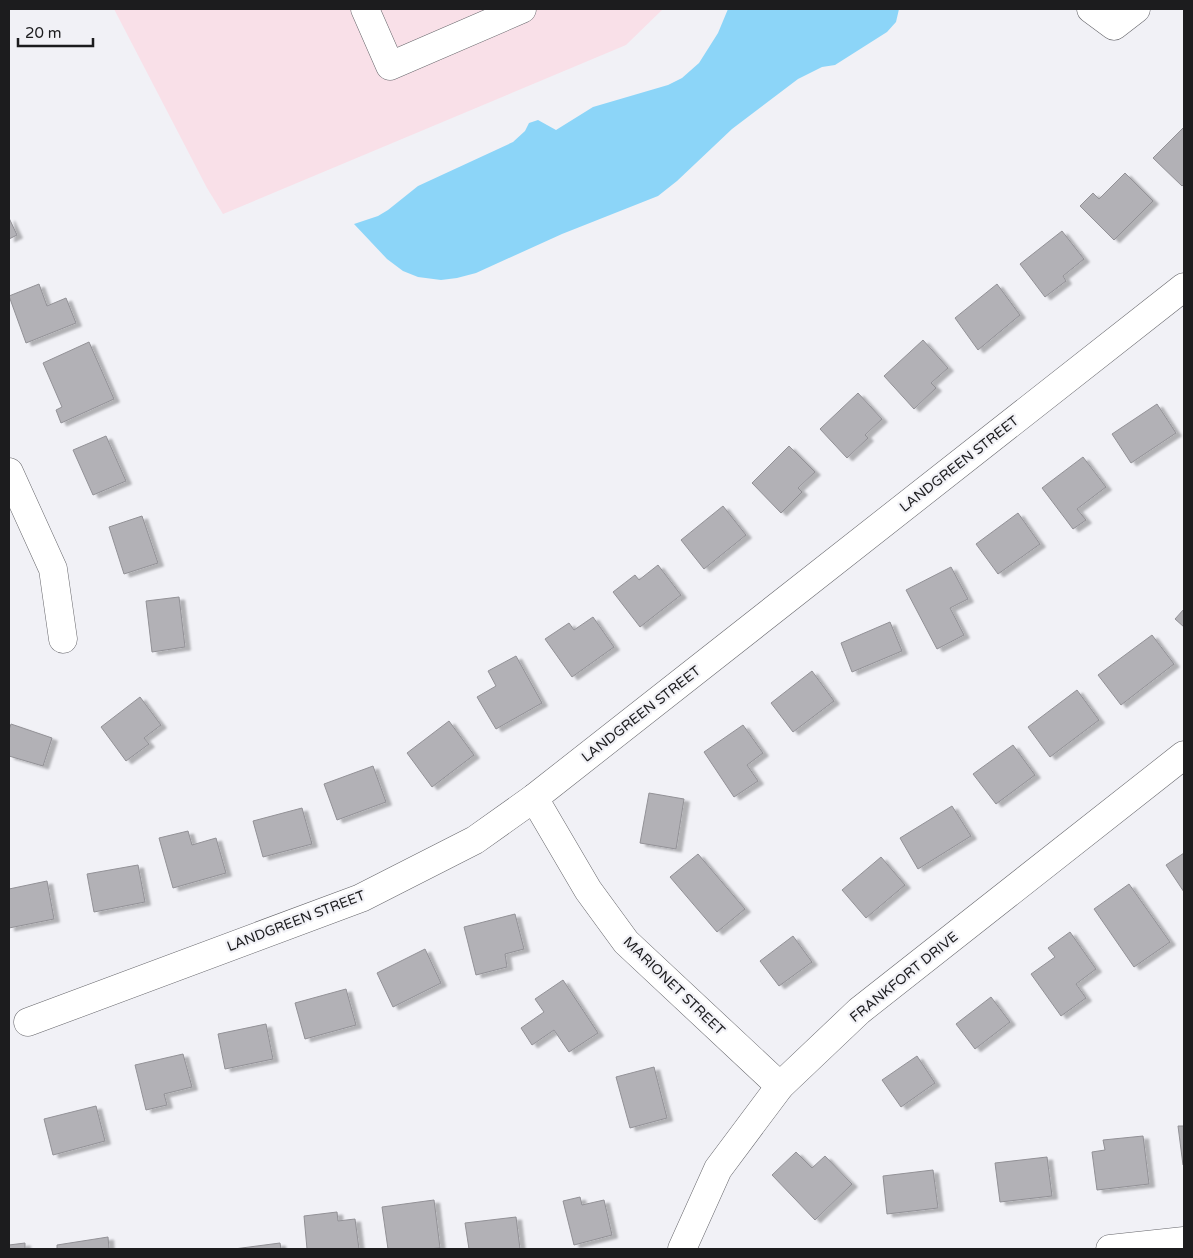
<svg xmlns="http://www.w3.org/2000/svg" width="1193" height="1258" font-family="'Varela Round',sans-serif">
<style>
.commercial{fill:#f9e0e8}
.water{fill:#8cd5f8}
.building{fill:#b2b1b6;stroke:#929196;filter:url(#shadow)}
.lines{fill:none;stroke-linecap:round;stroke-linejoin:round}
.minor-casing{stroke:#65656a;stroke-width:29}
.minor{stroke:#fff;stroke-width:28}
.labels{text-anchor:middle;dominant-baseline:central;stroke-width:4.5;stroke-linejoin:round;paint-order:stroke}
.street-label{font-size:14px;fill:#1c1c1e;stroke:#f1f1f6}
</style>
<defs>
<filter id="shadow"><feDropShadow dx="5.5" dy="3" stdDeviation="1" flood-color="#0004"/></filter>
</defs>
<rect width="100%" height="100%" fill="#f1f1f6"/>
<polygon class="commercial" points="114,9 663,9 626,45 223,214 207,188"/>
<polygon class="water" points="728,9 899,9 896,22 887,32 835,65 822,67 798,79 732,129 677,181 658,196 562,234 476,273 457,278 441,280 418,277 403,271 387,259 354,224 378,216 388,210 418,186 513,142 525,131 529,123 538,120 556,130 593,107 668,85 682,78 699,63 718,33"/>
<g class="building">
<polygon points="1184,127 1184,184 1182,186 1153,158"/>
<polygon points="1125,173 1153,201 1114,240 1080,206 1093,193 1099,199"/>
<polygon points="9,218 17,235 9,239"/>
<polygon points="1062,231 1084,259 1063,276 1066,281 1045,297 1020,264"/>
<polygon points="39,284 47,306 66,298 76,323 26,343 9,296"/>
<polygon points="997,284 1020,315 978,350 955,318"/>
<polygon points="923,340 948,368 931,383 936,388 914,409 884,376"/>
<polygon points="89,342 114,399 61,423 56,410 62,407 43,363"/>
<polygon points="858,393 882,419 865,435 868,438 847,458 820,429"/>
<polygon points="1157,404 1176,433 1131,463 1112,434"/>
<polygon points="106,436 126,481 93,495 73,450"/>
<polygon points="789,446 815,472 798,488 802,492 781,513 752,483"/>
<polygon points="1083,457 1106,487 1077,509 1086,520 1073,529 1042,488"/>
<polygon points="723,506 746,535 704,569 681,540"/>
<polygon points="1018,513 1040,544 998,574 976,544"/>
<polygon points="142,516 158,563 124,574 109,527"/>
<polygon points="658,565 681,595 640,627 613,592 635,575 639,580"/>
<polygon points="951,567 968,599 950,608 964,635 937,649 906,590"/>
<polygon points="179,597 185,647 152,652 146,601"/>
<polygon points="1184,609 1184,627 1175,619"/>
<polygon points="593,617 614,647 572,677 545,639 569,623 574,630"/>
<polygon points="890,622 902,651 852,672 841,643"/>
<polygon points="1152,635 1174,664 1121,705 1098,675"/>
<polygon points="516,656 542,703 496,729 477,697 496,686 488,671"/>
<polygon points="812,671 834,701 793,732 771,703"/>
<polygon points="1077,690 1099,720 1050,757 1028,727"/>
<polygon points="140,697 161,725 144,738 149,744 126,761 101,727"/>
<polygon points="449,721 474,755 432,787 407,753"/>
<polygon points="11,724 52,738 43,766 9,756 9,730"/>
<polygon points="743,725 763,753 747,765 758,781 734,797 704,752"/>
<polygon points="1013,745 1035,775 996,804 973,774"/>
<polygon points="373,766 386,802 337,820 324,784"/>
<polygon points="649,793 684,799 676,849 640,843"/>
<polygon points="952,806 971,836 918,869 900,838"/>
<polygon points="302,808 312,844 263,857 253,821"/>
<polygon points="188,831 192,845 216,838 226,873 173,888 159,838"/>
<polygon points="1184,853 1184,892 1166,865"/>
<polygon points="698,854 745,909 717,932 670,877"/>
<polygon points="881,857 905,885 866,918 842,890"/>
<polygon points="138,865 145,902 94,912 87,874"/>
<polygon points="47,881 54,919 9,928 9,889"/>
<polygon points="1129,884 1170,942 1134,967 1094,909"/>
<polygon points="515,914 524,949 505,954 507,967 476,975 464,927"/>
<polygon points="1070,932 1096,969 1076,984 1086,998 1061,1016 1031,974 1055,957 1048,948"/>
<polygon points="793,936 812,962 779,986 760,961"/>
<polygon points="425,949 441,983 393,1007 377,973"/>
<polygon points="563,980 598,1033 569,1052 554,1030 532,1045 521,1028 544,1012 535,999"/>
<polygon points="346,989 356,1025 305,1039 295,1003"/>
<polygon points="991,997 1010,1022 975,1049 956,1024"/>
<polygon points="266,1024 273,1059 225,1069 218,1034"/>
<polygon points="183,1054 192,1087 164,1094 167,1105 146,1110 135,1065"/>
<polygon points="917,1056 935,1083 901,1107 882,1080"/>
<polygon points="654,1067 667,1118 630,1128 616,1077"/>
<polygon points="96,1106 105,1141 53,1155 44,1119"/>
<polygon points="1178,1126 1184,1126 1184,1165 1183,1165"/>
<polygon points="1143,1136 1149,1184 1097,1190 1092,1152 1105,1150 1103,1140"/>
<polygon points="796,1152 812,1168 825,1156 852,1184 815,1220 772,1175"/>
<polygon points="1047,1157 1052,1196 1000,1202 995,1163"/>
<polygon points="933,1170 938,1208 887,1214 883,1176"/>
<polygon points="580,1197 582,1205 604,1200 612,1235 574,1245 563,1201"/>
<polygon points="434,1200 440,1248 427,1249 388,1249 382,1207"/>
<polygon points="337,1212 338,1221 355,1219 359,1249 307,1249 304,1216"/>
<polygon points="516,1217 520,1249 469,1249 465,1223"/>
<polygon points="108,1237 109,1249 57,1249 57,1245"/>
<polygon points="25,1243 25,1249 9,1249 9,1245"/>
<polygon points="280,1243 281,1249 234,1249"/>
</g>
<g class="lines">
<defs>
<g id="minor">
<polyline points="365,9 390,66 522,9"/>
<polyline points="1091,9 1114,26 1136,9"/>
<polyline points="9,472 53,569 63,639"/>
<polyline points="534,798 588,890 626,942 780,1086"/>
<polyline points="28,1022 361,898 475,840 534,798 1184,287"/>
<polyline points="682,1249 718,1169 780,1086 859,1011 1184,755"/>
<polyline points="1110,1249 1184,1241"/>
</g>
</defs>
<use href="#minor" class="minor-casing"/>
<use href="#minor" class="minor"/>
</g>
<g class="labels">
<g class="street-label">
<text transform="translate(959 464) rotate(-38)">LANDGREEN STREET</text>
<text transform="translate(641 714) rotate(-38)">LANDGREEN STREET</text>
<text transform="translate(296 921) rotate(-21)">LANDGREEN STREET</text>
<text transform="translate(904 977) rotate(-39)">FRANKFORT DRIVE</text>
<text transform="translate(674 986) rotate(44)">MARIONET STREET</text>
</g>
</g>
<rect width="1193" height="1258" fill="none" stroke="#1c1c1e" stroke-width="20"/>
<path d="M18 38v8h75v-8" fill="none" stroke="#1c1c1e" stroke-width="2.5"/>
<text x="25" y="38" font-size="15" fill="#1c1c1e" stroke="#f1f1f6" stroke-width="4" paint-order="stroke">20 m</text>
</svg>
